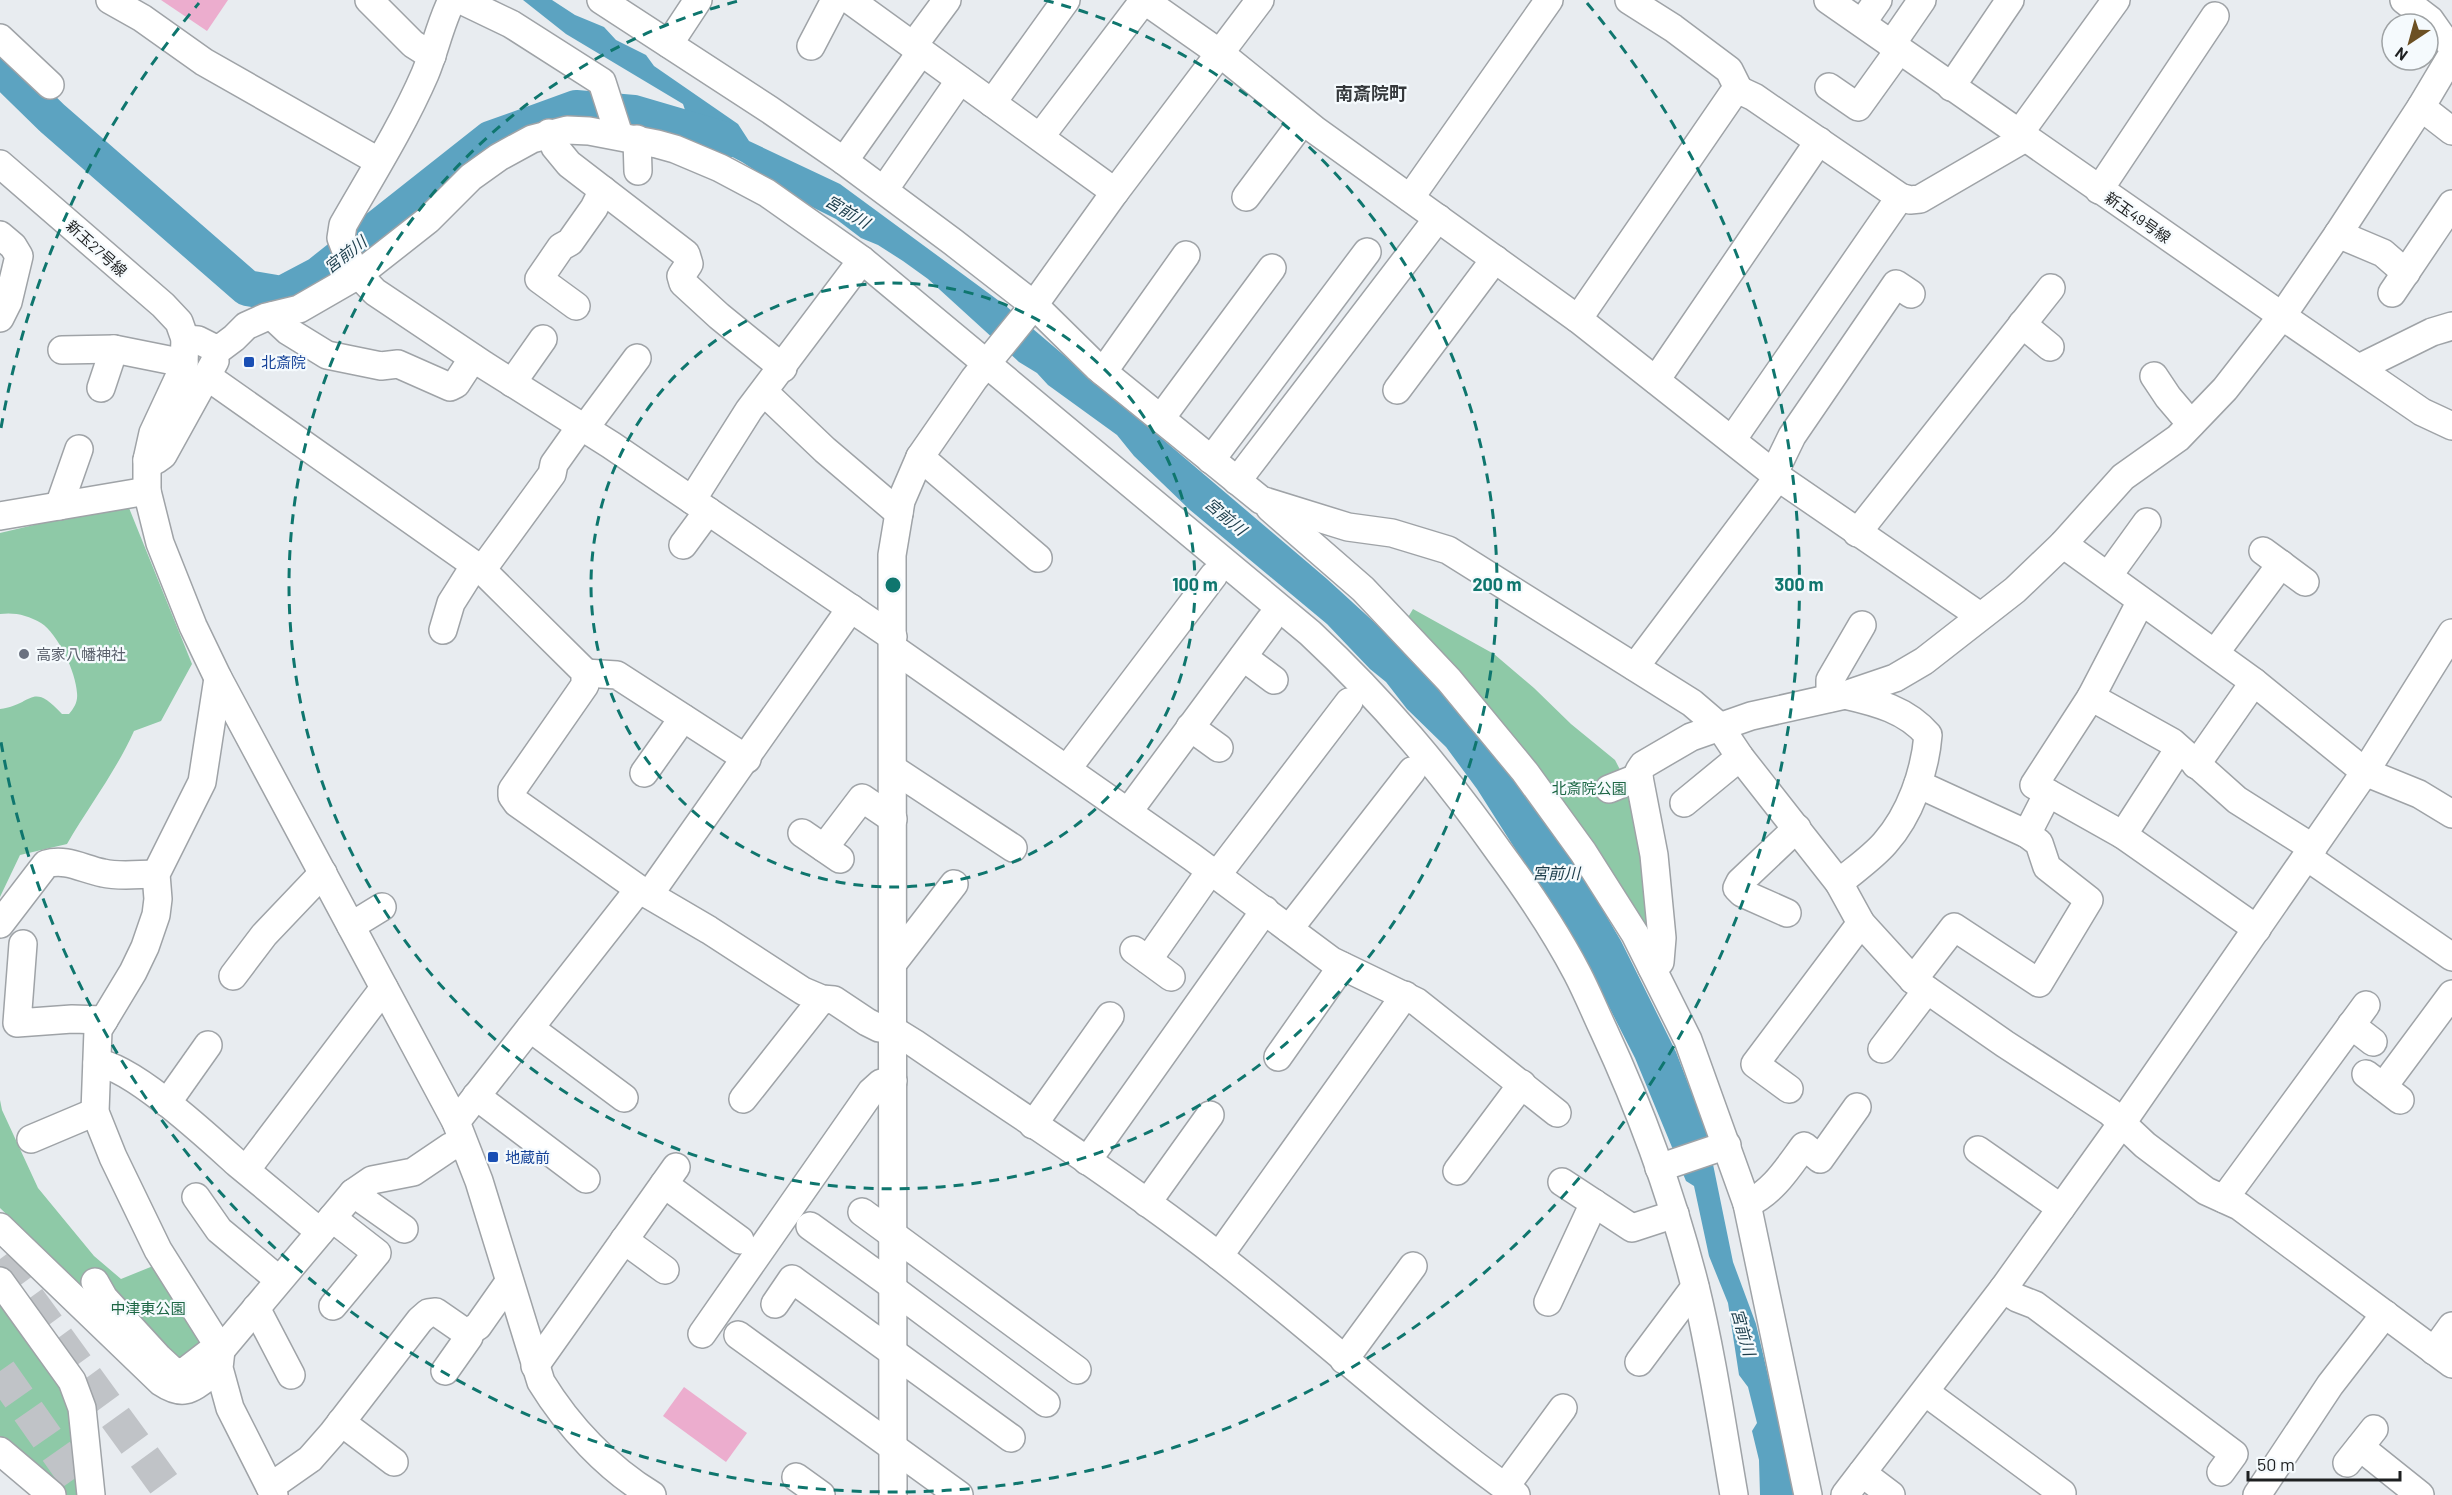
<svg xmlns="http://www.w3.org/2000/svg" width="2452" height="1495" font-family="Barlow,'Noto Sans JP',sans-serif">
<style>
.green{fill:#8ec9a7}
.water{fill:#5ca3c1}
.lines{fill:none;stroke-linecap:round;stroke-linejoin:round}
.river{stroke:#5ca3c1;stroke-width:36}
.building{fill:#ecadce}
.major-tunnel{stroke:#c0c3c7;stroke-width:33;stroke-dasharray:33 16;stroke-linecap:butt}
.minor-casing{stroke:#9fa3a7;stroke-width:30}
.minor{stroke:#fff;stroke-width:27}
.ring{fill:none;stroke:#0f766e;stroke-width:3;stroke-dasharray:10 8}
.transit-dot{fill:#1a4fb4;stroke:#f5fafd;stroke-width:2}
.worship-dot{fill:#6b7280;stroke:#f5fafd;stroke-width:2}
.labels{text-anchor:middle;dominant-baseline:central;stroke-width:4.5;stroke-linejoin:round;paint-order:stroke}
.street-label{font-size:15px;fill:#1e2021;stroke:#f5fafd}
.transit-label{font-size:15px;fill:#164399;stroke:#f5fafd;text-anchor:start}
.worship-label{font-size:15px;fill:#5b616d;stroke:#f5fafd;text-anchor:start}
.park-label{font-size:15px;fill:#1d6745;stroke:#f5fafd}
.water-label{font-size:16px;font-style:italic;fill:#1b3c4a;stroke:#f5fafd}
.quarter-label{font-size:18px;font-weight:bold;fill:#35383b;stroke:#f5fafd}
.centre{fill:#0f766e;stroke:#f5fafd;stroke-width:3}
.ring-label{font-size:18px;text-anchor:middle;font-weight:bold;fill:#0f766e;stroke:#f5fafd;stroke-width:4.5;stroke-linejoin:round;paint-order:stroke}
</style>
<rect width="100%" height="100%" fill="#e8ecf0"/>
<g class="green">
<path d="M 127,503 L 192,664 L 161,721 L 134,731 C 116,771 89,806 67,844 L 20,855 L 0,897 L 0,709 C 33,705 31,680 62,714 L 69,714 C 74,708 78,702 77,693 C 76,672 58,634 41,623 C 28,615 14,612 0,614 L 0,533 Z"/>
<polygon points="1413,609 1494,654 1534,688 1571,724 1615,760 1631,791 1648,853 1650,945 1404,624"/>
<polygon points="0,1100 2,1110 38,1188 94,1256 121,1279 158,1264 200,1331 203,1349 182,1365 98,1303 0,1208"/>
<polygon points="0,1295 68,1387 84,1495 63,1495 0,1443"/>
</g>
<polygon class="water" points="523,0 552,0 575,15 604,27 616,40 646,55 654,66 738,124 749,141 840,184 1006,306 1327,579 1398,644 1491,746 1577,866 1621,941 1676,1052 1706,1130 1733,1262 1756,1324 1796,1495 1760,1495 1759,1460 1752,1431 1757,1423 1748,1387 1739,1375 1728,1303 1709,1256 1694,1186 1686,1181 1635,1058 1582,954 1477,789 1446,747 1407,709 1386,682 1370,669 1327,624 1190,510 1134,456 1117,435 1048,385 1037,373 1019,362 928,279 903,261 878,245 861,238 836,219 810,206 742,162 719,150 674,133 686,113 683,104 566,34"/>
<g class="lines">
<polyline class="river" points="0,67 52,118 247,288 282,294 318,275 490,139 576,108 634,113 726,140"/>
</g>
<g class="building">
<polygon points="161,0 228,0 207,31"/>
<polygon points="684,1387 747,1433 726,1462 663,1416"/>
</g>
<g class="lines">
<g class="major-tunnel">
<polyline points="0,1259 172,1495"/>
<polyline points="0,1371 87,1495"/>
</g>
<defs>
<g id="minor">
<polyline points="110,0 142,18 204,62 378,161"/>
<polyline points="369,0 413,44 432,56"/>
<path d="M 452,0 C 440,24 435,50 425,74 C 402,127 371,176 343,225 L 341,238 L 353,269 L 375,292 L 484,365 L 611,445 L 893,637"/>
<polyline points="461,0 511,24 602,82 619,135"/>
<polyline points="601,0 770,110 844,161 953,242 1034,305 1097,367 1261,500 1348,527 1392,533 1448,550 1692,703 1720,727 1740,757 1839,883 1861,923 1913,980 2005,1044 2110,1112 2145,1145 2206,1191 2239,1206 2452,1364"/>
<polyline points="850,0 1115,192"/>
<polyline points="1144,0 1221,54 1315,130 1578,319 1778,477 1980,616"/>
<polyline points="1629,0 1673,28 1729,70 1739,90"/>
<polyline points="1828,0 2282,316 2422,412 2452,426"/>
<polyline points="2404,0 2430,20 2442,37 2452,44"/>
<polyline points="1862,23 1878,0"/>
<polyline points="0,38 50,85"/>
<polyline points="669,44 698,0"/>
<polyline points="1891,45 1922,0"/>
<polyline points="811,46 835,0"/>
<polyline points="913,46 947,0"/>
<polyline points="1829,87 1858,107 1899,50"/>
<polyline points="1951,87 2010,0"/>
<polyline points="992,103 1066,0"/>
<polyline points="2421,107 2452,131"/>
<polyline points="549,133 555,147 569,164 686,254 689,264 681,276 683,283 719,316 783,368"/>
<polyline points="2019,134 2116,0"/>
<polyline points="1040,137 1144,0"/>
<polyline points="637,139 638,171"/>
<polyline points="844,161 921,52"/>
<path d="M 0,164 L 163,305 L 179,322 L 185,339 L 184,363 L 180,375 L 153,433 L 147,460 L 147,491 L 160,543 L 193,626 L 218,678 L 456,1122 L 479,1181 L 541,1382 C 568,1426 608,1469 652,1495"/>
<polyline points="884,190 960,80"/>
<polyline points="2099,190 2215,16"/>
<polyline points="1246,197 1303,121"/>
<polyline points="1410,198 1549,0"/>
<polyline points="2338,234 2383,253 2406,273"/>
<polyline points="0,235 13,246 19,256 8,302 0,318"/>
<polyline points="2392,293 2452,204"/>
<polyline points="576,306 539,279 561,247 570,242 594,208 603,190"/>
<polyline points="272,316 288,331 327,355 381,366 398,364 450,387 456,384 473,358"/>
<polyline points="1578,319 1732,95 1739,90 1754,97 1900,197 1910,200 1920,199 2025,138"/>
<polyline points="2022,324 2050,347"/>
<path d="M 185,339 L 198,340 L 218,350 L 234,338 L 246,326 L 266,317 L 299,309 L 358,275 L 428,220 L 471,177 L 499,157 L 532,139 L 567,130 L 589,131 L 657,144 L 675,149 L 720,168 L 767,193 L 862,260 L 1310,633 C 1384,702 1442,771 1500,853 C 1528,891 1555,931 1577,973 C 1587,992 1595,1012 1604,1031 C 1642,1113 1673,1199 1695,1286 C 1712,1355 1722,1426 1734,1495"/>
<polyline points="62,350 114,349 184,363"/>
<polyline points="2359,368 2432,332 2452,326"/>
<polyline points="1103,372 1186,255"/>
<polyline points="2154,376 2168,397 2191,424"/>
<path d="M 208,377 L 482,570 L 582,669 L 585,673 L 585,685 L 512,790 L 512,796 L 517,803 L 639,889 L 709,930 L 803,991 L 822,999 L 834,1000 L 867,1022 L 879,1028 L 893,1030 L 914,1043 C 1006,1106 1101,1167 1190,1234 C 1302,1317 1402,1414 1516,1495"/>
<polyline points="1656,380 1819,141"/>
<polyline points="512,383 543,339"/>
<polyline points="101,388 114,349"/>
<polyline points="1397,390 1495,259"/>
<polyline points="764,392 825,450 899,513"/>
<polyline points="1161,418 1272,268"/>
<polyline points="585,428 637,358"/>
<polyline points="1732,440 1900,197"/>
<polyline points="920,457 1038,558"/>
<polyline points="147,460 156,460 163,455 215,361"/>
<polyline points="1211,460 1367,252"/>
<polyline points="1774,473 1792,436 1896,284 1911,294"/>
<polyline points="1237,481 1438,218"/>
<polyline points="692,500 749,410 862,260"/>
<polyline points="59,506 79,449"/>
<polyline points="1270,508 1363,589 1449,680 1525,772 1583,852 1635,934 1688,1040 1747,1204 1808,1495"/>
<polyline points="0,516 147,491"/>
<polyline points="1857,533 2051,288"/>
<polyline points="2063,544 2254,682 2365,772 2419,794 2452,814"/>
<polyline points="683,545 708,511"/>
<polyline points="2263,551 2305,582"/>
<polyline points="482,570 552,474 554,464 581,426"/>
<polyline points="2108,576 2147,522"/>
<polyline points="443,630 451,603 475,565"/>
<polyline points="893,648 1192,857 1332,961 1417,1002 1557,1113"/>
<polyline points="2215,653 2281,564"/>
<polyline points="1243,657 1274,680"/>
<polyline points="1635,667 1778,477"/>
<polyline points="585,673 617,675 747,759"/>
<polyline points="218,678 202,782 156,874 158,899 156,915 145,947 133,972 98,1030 95,1112 113,1157 158,1250 221,1350 219,1368 230,1408 274,1495"/>
<polyline points="2091,697 2141,601"/>
<polyline points="1830,698 1830,680 1862,625"/>
<polyline points="1190,727 1219,748"/>
<polyline points="2196,765 2254,682"/>
<polyline points="893,769 1013,848"/>
<polyline points="1067,769 1214,575"/>
<polyline points="644,773 683,718"/>
<polyline points="1609,789 1639,777"/>
<polyline points="1684,803 1740,757"/>
<polyline points="1128,812 1270,620"/>
<polyline points="802,833 840,859"/>
<polyline points="2027,834 2048,793"/>
<polyline points="2123,835 2178,750"/>
<polyline points="824,848 862,798 893,819"/>
<polyline points="2307,857 2452,957"/>
<polyline points="1217,875 1349,702"/>
<path d="M 1839,883 C 1854,870 1872,858 1885,843 C 1910,815 1925,772 1928,735 C 1907,710 1876,702 1845,695"/>
<polyline points="649,895 851,608"/>
<polyline points="1787,913 1742,893 1737,888 1740,882 1797,828"/>
<path d="M 0,924 L 46,864 C 66,858 83,869 103,873 C 120,877 139,874 156,874"/>
<polyline points="351,926 382,907"/>
<polyline points="1289,929 1412,771"/>
<polyline points="2257,929 2123,835 2034,785 2091,697 2172,742 2237,800 2313,848"/>
<polyline points="23,944 17,1023 72,1019 104,1020"/>
<polyline points="1134,950 1171,977"/>
<polyline points="1148,960 1211,870"/>
<polyline points="893,963 954,884"/>
<polyline points="1652,968 1660,962 1662,938 1654,855 1639,777 1639,771 1643,765 1691,737 1751,716 1845,695 1895,678 1924,661 2015,590 2063,544 2123,477 2178,438 2225,389 2282,316 2338,234 2421,107 2452,55"/>
<polyline points="233,976 264,935 323,873"/>
<polyline points="1913,980 1954,927 2039,983 2089,900 2047,867 2039,843 2027,834 1918,784"/>
<polyline points="2351,1025 2373,1042"/>
<polyline points="530,1028 624,1098"/>
<polyline points="1882,1049 1927,990"/>
<polyline points="1278,1057 1342,966"/>
<path d="M 97,1063 C 132,1066 209,1138 238,1164 C 265,1186 292,1209 320,1232"/>
<polyline points="2366,1074 2400,1100"/>
<polyline points="2383,1087 2452,994"/>
<polyline points="1789,1089 1755,1064 1861,923"/>
<polyline points="476,1096 586,1179"/>
<polyline points="743,1099 822,999"/>
<polyline points="167,1103 208,1045"/>
<polyline points="456,1122 639,889"/>
<polyline points="1033,1125 1110,1016"/>
<polyline points="31,1139 95,1112"/>
<polyline points="1978,1150 2061,1208"/>
<polyline points="1087,1161 1265,910"/>
<polyline points="1659,1168 1727,1145"/>
<polyline points="246,1170 384,988"/>
<polyline points="1457,1171 1522,1084"/>
<polyline points="1562,1182 1632,1228 1675,1214"/>
<polyline points="664,1184 740,1240"/>
<polyline points="353,1193 404,1229"/>
<polyline points="196,1197 219,1230 279,1280"/>
<polyline points="2224,1199 2366,1005"/>
<polyline points="1147,1203 1210,1115"/>
<path d="M 1747,1204 C 1773,1192 1787,1169 1804,1146 L 1820,1159 L 1857,1107"/>
<polyline points="862,1212 1077,1370"/>
<polyline points="332,1218 377,1253 333,1306"/>
<polyline points="810,1226 893,1286"/>
<path d="M 0,1227 L 161,1382 C 182,1396 189,1391 209,1376"/>
<polyline points="624,1240 665,1270"/>
<polyline points="1219,1256 1405,995"/>
<polyline points="0,1281 72,1381 82,1408 91,1495"/>
<polyline points="95,1282 104,1298 159,1358 172,1370 183,1373 209,1353 221,1350 353,1193 372,1180 413,1172 450,1147 463,1144"/>
<polyline points="893,1289 1046,1403"/>
<polyline points="2003,1289 2017,1298 2035,1305 2234,1454 2221,1472"/>
<polyline points="1548,1302 1594,1203"/>
<polyline points="775,1304 792,1279 1011,1438"/>
<polyline points="256,1308 291,1375"/>
<polyline points="702,1334 871,1092 881,1083 893,1081"/>
<polyline points="738,1335 959,1495"/>
<polyline points="2434,1351 2452,1326"/>
<polyline points="1344,1360 1413,1266"/>
<polyline points="1639,1362 1695,1287"/>
<polyline points="535,1366 676,1167"/>
<polyline points="445,1371 469,1337 470,1331"/>
<polyline points="1925,1392 2062,1493"/>
<polyline points="341,1422 394,1462"/>
<polyline points="2360,1447 2420,1495"/>
<polyline points="0,1451 52,1495"/>
<polyline points="2347,1463 2374,1429"/>
<polyline points="1862,1473 1891,1495"/>
<polyline points="796,1477 821,1495"/>
<polyline points="270,1487 310,1459 332,1434 420,1320 428,1313 436,1312 462,1330 470,1331 478,1326 509,1282"/>
<polyline points="1505,1487 1563,1408"/>
<polyline points="893,1495 892,555 901,501 920,457 974,379 1034,305 1115,192 1260,0"/>
<polyline points="1845,1495 2003,1289 2122,1123 2365,772 2452,633"/>
<polyline points="2257,1495 2330,1385 2385,1314"/>
</g>
</defs>
<use href="#minor" class="minor-casing"/>
<use href="#minor" class="minor"/>
</g>
<g class="ring">
<circle cx="893" cy="585" r="302"/>
<path d="M1044 0A604 604 0 1 1 742 0"/>
<path d="M1 428A906 906 0 0 1 199 3M1587 3A906 906 0 1 1 1 742"/>
</g>
<g class="transit-dot">
<rect x="243" y="356" width="12" height="12" rx="3"/>
<rect x="487" y="1151" width="12" height="12" rx="3"/>
</g>
<circle class="worship-dot" cx="24" cy="654" r="6"/>
<g class="labels">
<g class="street-label">
<text transform="translate(2138 217) rotate(35)">新玉49号線</text>
<text transform="translate(97 248) rotate(42)">新玉27号線</text>
</g>
<g class="transit-label">
<text x="261" y="362">北斎院</text>
<text x="505" y="1157">地蔵前</text>
</g>
<g class="worship-label">
<text x="36" y="654">高家八幡神社</text>
</g>
<g class="park-label">
<text x="1589" y="788">北斎院公園</text>
<text x="148" y="1308">中津東公園</text>
</g>
<g class="water-label">
<text transform="translate(848 211) rotate(31)">宮前川</text>
<text transform="translate(345 254) rotate(-38)">宮前川</text>
<text transform="translate(1226 516) rotate(40)">宮前川</text>
<text x="1556" y="872">宮前川</text>
<text transform="translate(1744 1332) rotate(74)">宮前川</text>
</g>
<g class="quarter-label">
<text x="1371" y="93">南斎院町</text>
</g>
</g>
<circle cx="893" cy="585" r="9" class="centre"/>
<g class="ring-label">
<text x="1195" y="591">100 m</text>
<text x="1497" y="591">200 m</text>
<text x="1799" y="591">300 m</text>
</g>
<g transform="translate(2410 42) rotate(216)"><circle r="28" fill="#f5fafd" stroke="#9fa3a5" stroke-width="1.5"/>
<path d="M0-4.5L10 22L0 15L-10 22Z" fill="#6c5023"/>
<text y="-9" font-size="16" font-weight="bold" text-anchor="middle" fill="#1e2021">N</text>
</g>
<path d="M2248 1471v9h152v-9" fill="none" stroke="#1e2021" stroke-width="3"/>
<text x="2257" y="1471" font-size="18" fill="#1e2021" stroke="#f5fafd" stroke-width="4.5" paint-order="stroke">50 m</text>
</svg>
